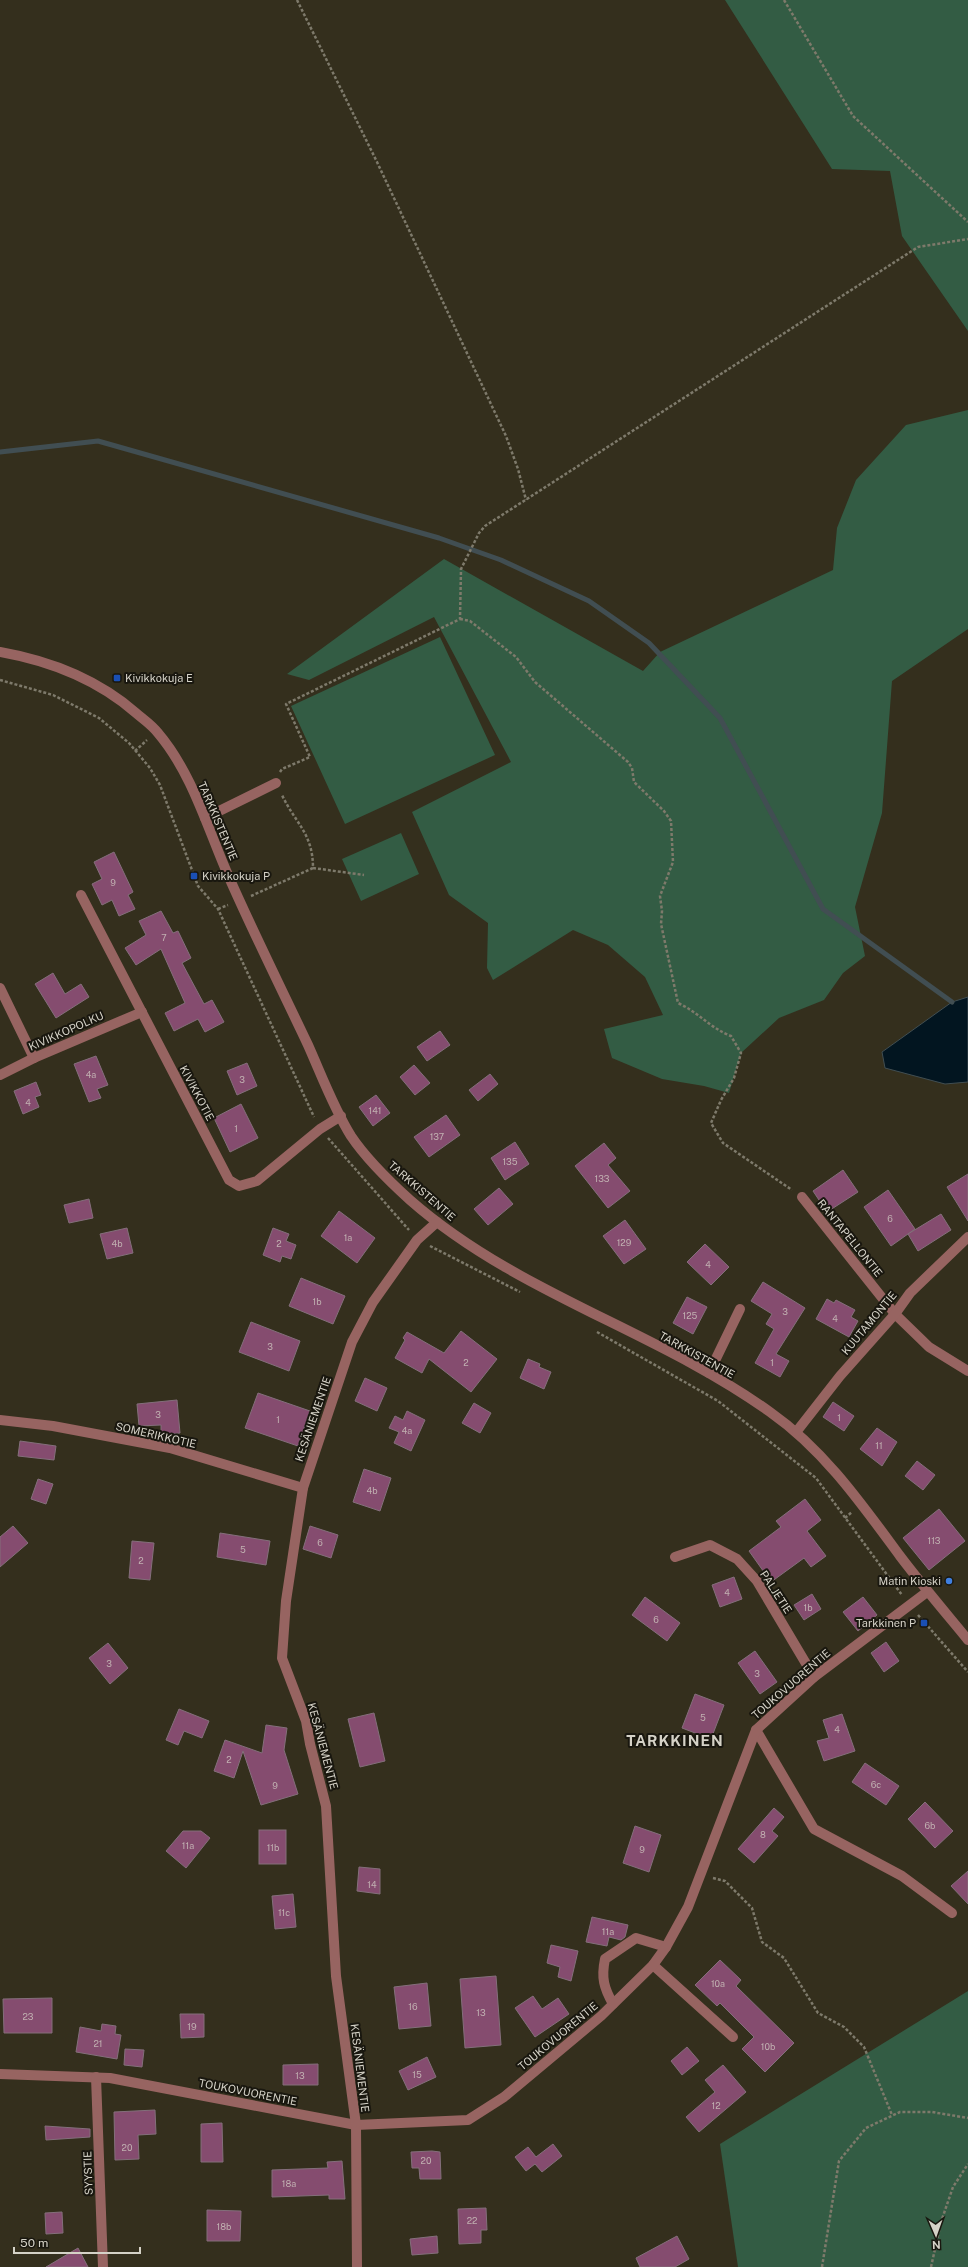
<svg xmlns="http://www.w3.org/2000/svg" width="968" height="2267" font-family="'Public Sans',sans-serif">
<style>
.green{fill:#335c44}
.water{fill:#021520;stroke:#414e52}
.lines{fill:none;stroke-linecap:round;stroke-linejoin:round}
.stream{stroke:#414e52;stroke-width:5}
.building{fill:#854c6f;stroke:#846f7b}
.path{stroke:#7e7a6b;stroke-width:2.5;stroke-dasharray:3 2;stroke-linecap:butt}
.minor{stroke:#976461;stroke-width:10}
.transit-dot{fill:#1a4fb4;stroke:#19170f;stroke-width:1.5}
.shop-dot{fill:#3f7fe0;stroke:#19170f;stroke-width:1.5}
.labels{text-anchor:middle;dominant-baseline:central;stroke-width:4;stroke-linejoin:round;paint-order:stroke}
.number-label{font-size:9px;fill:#c1b0b1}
.poi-label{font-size:11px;fill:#d5d2c7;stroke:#19170f;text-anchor:start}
.street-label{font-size:11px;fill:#d5d2c7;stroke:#19170f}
.district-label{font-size:15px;font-weight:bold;letter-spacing:1px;fill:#d5d2c7;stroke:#19170f}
</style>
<rect width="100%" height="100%" fill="#342f1d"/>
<g class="green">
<polygon points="725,0 968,0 968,331 902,236 890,171 832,169"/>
<polygon points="968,410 968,629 892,681 882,813 855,907 865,956 843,973 824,1000 779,1018 741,1053 729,1093 704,1086 662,1079 612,1058 604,1029 663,1015 645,977 608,945 573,930 493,980 487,968 488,923 449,895 412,812 511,762 434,617 309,680 287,674 444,559 643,671 660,652 833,570 837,528 856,480 906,425"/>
<polygon points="440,637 495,755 345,824 291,706"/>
<polygon points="401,833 419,874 361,901 342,859"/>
<polygon points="968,1991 968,2267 738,2267 720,2144"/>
</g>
<polygon class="water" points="968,997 968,1082 945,1084 885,1068 882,1052 952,1002"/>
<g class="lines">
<polyline class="stream" points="0,452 98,441 439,538 501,560 589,601 649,643 720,718 823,909 952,1002"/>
</g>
<g class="building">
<polygon points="114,852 133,892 128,895 135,909 119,916 112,900 102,905 92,884 102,879 94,862"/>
<polygon points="161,911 173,933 178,931 191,958 182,963 204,1004 212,1000 224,1022 205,1032 198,1019 174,1031 165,1013 185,1003 161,949 136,965 125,948 146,935 139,921"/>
<polygon points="53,973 65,994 81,984 89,997 56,1018 35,984"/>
<polygon points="440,1031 450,1045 427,1061 417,1047"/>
<polygon points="96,1056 108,1085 97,1089 101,1098 89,1102 74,1064"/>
<polygon points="247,1063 257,1086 237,1095 227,1071"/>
<polygon points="414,1065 430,1083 415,1095 400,1077"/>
<polygon points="490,1074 498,1084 478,1101 469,1090"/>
<polygon points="36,1082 41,1095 35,1097 39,1107 23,1114 14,1091"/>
<polygon points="376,1095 390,1113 373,1126 359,1107"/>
<polygon points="241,1104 258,1138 230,1152 214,1118"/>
<polygon points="446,1115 460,1135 429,1157 414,1137"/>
<polygon points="515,1142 529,1164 505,1180 491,1158"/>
<polygon points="604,1143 616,1158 608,1165 630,1191 608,1208 575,1166"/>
<polygon points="843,1170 858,1192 827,1212 813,1191"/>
<polygon points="968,1174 968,1221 947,1187"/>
<polygon points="499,1188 513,1204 488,1225 474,1209"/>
<polygon points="888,1190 915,1229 891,1246 864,1207"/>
<polygon points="89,1199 93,1218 69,1223 64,1205"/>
<polygon points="339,1211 375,1238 357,1263 321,1236"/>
<polygon points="941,1214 951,1230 918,1251 908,1234"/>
<polygon points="625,1220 646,1249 624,1264 603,1236"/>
<polygon points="127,1228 133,1253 107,1259 100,1234"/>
<polygon points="273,1228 289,1234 286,1241 296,1245 291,1259 282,1256 280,1262 263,1255"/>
<polygon points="705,1244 729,1267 711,1285 687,1262"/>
<polygon points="301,1278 345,1296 333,1324 289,1306"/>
<polygon points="763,1282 805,1308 776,1354 789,1361 780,1377 755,1363 774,1329 766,1324 772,1314 751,1301"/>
<polygon points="687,1297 707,1307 693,1334 673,1323"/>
<polygon points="827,1299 834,1303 836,1300 855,1310 851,1317 858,1321 849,1337 816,1319"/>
<polygon points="251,1322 300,1341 289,1371 239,1352"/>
<polygon points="461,1331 497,1359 471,1392 429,1359 422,1373 395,1358 405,1340 403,1338 407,1332 444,1353"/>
<polygon points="528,1359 540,1364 539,1367 551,1372 544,1389 520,1378"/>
<polygon points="365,1378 387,1388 377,1411 355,1401"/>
<polygon points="258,1393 310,1411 298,1446 245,1428"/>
<polygon points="177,1400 180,1433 161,1435 161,1425 139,1426 137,1404"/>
<polygon points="833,1402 854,1416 844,1431 823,1417"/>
<polygon points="474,1403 491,1413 480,1433 462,1423"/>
<polygon points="407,1411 425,1420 411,1451 394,1443 399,1432 389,1428 395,1416 403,1420"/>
<polygon points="877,1428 897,1442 882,1466 860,1449"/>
<polygon points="20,1441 56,1446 54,1460 18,1456"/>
<polygon points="917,1461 935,1475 923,1490 905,1476"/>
<polygon points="364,1469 391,1478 380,1511 353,1502"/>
<polygon points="38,1479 53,1484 46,1504 31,1499"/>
<polygon points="805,1499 821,1520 807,1531 826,1556 811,1567 804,1558 771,1582 749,1551 781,1527 776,1521"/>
<polygon points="939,1509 965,1541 929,1570 903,1538"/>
<polygon points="13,1526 28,1543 0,1567 0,1537"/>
<polygon points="310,1526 338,1535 331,1558 303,1549"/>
<polygon points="220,1533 270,1541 266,1565 217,1557"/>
<polygon points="132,1541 154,1543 150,1580 129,1578"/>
<polygon points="734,1577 742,1599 720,1607 712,1585"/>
<polygon points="812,1594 821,1609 804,1620 794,1605"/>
<polygon points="645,1597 680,1623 667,1641 632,1615"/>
<polygon points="863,1597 877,1615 858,1631 843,1612"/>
<polygon points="886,1642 899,1661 884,1672 871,1653"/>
<polygon points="108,1643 128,1668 110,1684 89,1658"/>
<polygon points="755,1651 777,1682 760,1694 738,1663"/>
<polygon points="695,1694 724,1705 711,1739 682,1728"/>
<polygon points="179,1709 209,1721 202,1738 184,1731 178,1745 166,1740"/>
<polygon points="374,1713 385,1761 360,1767 348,1719"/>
<polygon points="842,1714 855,1751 824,1761 817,1741 829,1738 823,1720"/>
<polygon points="266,1725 287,1728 284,1750 298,1794 261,1805 243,1751 234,1778 214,1771 225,1740 262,1753"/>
<polygon points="865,1763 899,1786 886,1805 852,1782"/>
<polygon points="925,1802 953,1831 935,1848 908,1819"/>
<polygon points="774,1808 784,1817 772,1831 778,1836 754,1863 738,1849"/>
<polygon points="635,1826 661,1835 649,1872 623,1863"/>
<rect x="259" y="1830" width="27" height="34"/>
<polygon points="183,1831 201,1831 210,1838 186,1868 166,1851"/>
<polygon points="359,1867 380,1869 380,1894 357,1891"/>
<polygon points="968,1871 968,1904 951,1886"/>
<polygon points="293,1894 296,1927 275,1929 272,1896"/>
<polygon points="592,1917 628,1925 625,1937 621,1940 609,1937 607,1946 586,1942"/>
<polygon points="551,1945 578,1951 571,1981 558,1977 560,1967 547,1963"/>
<polygon points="720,1960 741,1980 736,1986 794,2043 765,2072 742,2049 754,2037 720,2003 717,2006 695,1985"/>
<polygon points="496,1976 501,2045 465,2048 460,1979"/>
<polygon points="427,1983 431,2026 399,2029 394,1987"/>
<polygon points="533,1996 542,2009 558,1998 569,2014 535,2037 515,2008"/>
<polygon points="52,1998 52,2033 4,2033 3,1999"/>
<polygon points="180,2014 204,2014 204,2037 181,2038"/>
<polygon points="102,2024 116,2026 115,2034 121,2035 117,2059 76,2052 80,2027 101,2031"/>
<polygon points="687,2047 699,2061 682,2075 671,2061"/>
<polygon points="125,2049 144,2050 142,2067 124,2065"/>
<polygon points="427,2057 436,2077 408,2090 399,2071"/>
<polygon points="318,2064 318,2085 283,2085 283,2065"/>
<polygon points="723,2065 746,2092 699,2132 686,2117 715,2092 705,2080"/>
<polygon points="155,2110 156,2134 138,2135 139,2159 115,2160 114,2112"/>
<polygon points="222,2123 223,2162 201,2162 201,2124"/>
<polygon points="45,2126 90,2129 90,2137 46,2140"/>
<polygon points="553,2144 562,2156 542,2172 535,2164 526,2171 515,2157 528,2147 536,2157"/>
<polygon points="432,2151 440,2152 441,2179 420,2179 419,2168 412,2168 411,2152"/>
<polygon points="342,2161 345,2199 329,2199 329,2195 272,2197 272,2170 328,2168 327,2162"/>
<polygon points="486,2208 487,2230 481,2230 481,2243 459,2244 458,2209"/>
<polygon points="207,2210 241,2211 240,2241 207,2241"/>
<polygon points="62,2212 63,2233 46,2234 45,2213"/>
<polygon points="437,2236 438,2253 412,2255 410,2239"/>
<polygon points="677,2236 689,2259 675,2267 640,2267 636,2258"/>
<polygon points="78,2248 88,2267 46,2267"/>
</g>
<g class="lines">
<g class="path">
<polyline points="297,0 377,162 506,436 518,469 526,500"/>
<polyline points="784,0 853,116 968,222"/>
<path d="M 460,619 L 470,621 L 516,657 L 535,682 L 628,762 L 632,768 L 634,782 L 664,811 L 671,821 L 673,862 L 660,896 L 662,911 L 661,924 L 678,1003 C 698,1012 710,1028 731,1036 L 741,1053 L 734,1078 L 721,1100 L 711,1123 L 723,1143 L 792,1190"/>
<polyline points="0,680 53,695 99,718 129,743 150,768 160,785 198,886 218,909 314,1117"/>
<polyline points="135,751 147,740"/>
<polyline points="280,772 282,769 310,757 286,704 460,619 461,569 479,533 485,526 918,247 968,239"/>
<polyline points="313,868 364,875"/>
<path d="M 251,896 L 313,868 C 313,833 295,823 282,795"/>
<polyline points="218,909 228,905"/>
<polyline points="328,1138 409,1230"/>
<polyline points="430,1246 520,1292"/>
<polyline points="597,1332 718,1401 816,1478 902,1595"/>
<polyline points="845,1518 852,1512"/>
<polyline points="918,1615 968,1672"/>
<polyline points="713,1878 725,1881 752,1908 762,1942 784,1958 818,2013 844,2027 864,2047 892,2115"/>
<polyline points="822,2267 839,2161 866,2128 900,2112 932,2112 968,2118"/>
<polyline points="931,2267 941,2222 953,2187 968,2164"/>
</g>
<g class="minor">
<path d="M 0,652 C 51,661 97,679 136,713 C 143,719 152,725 158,733 C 192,773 207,827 228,875 C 253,932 281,988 308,1045 C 321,1074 334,1109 351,1136 C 367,1160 389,1181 410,1200 C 517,1294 656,1330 770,1412 C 824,1450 861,1503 900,1556 C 922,1585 945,1612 968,1640"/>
<polyline points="205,818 276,783"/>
<polyline points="81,895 229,1180 239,1186 257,1181 320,1129 341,1116"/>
<polyline points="0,988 34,1058"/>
<polyline points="0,1075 34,1058 142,1012"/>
<polyline points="802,1197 895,1314 929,1347 968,1371"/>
<polyline points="709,1373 740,1309"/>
<polyline points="0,1420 53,1426 170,1448 303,1488"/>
<polyline points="797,1431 840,1376 895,1314 910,1293 968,1237"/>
<polyline points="675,1557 710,1545 737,1559 757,1581 814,1677"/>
<polyline points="756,1730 814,1829 902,1876 952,1913"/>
<polyline points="653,1965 733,2037"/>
<path d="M 613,2004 C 604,1988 601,1978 605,1959 L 636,1938 L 666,1947"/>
<polyline points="0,2074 110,2078 356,2125 468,2120 504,2097 601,2016 653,1965 666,1947 688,1907 756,1730 814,1677 927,1592"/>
<polyline points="96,2077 103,2267"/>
<polyline points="357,2267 356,2125 336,1976 326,1806 310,1744 306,1721 282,1658 286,1601 303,1488 352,1342 373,1302 417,1240 437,1222"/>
</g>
</g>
<g class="transit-dot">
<rect x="113" y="674" width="8" height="8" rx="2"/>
<rect x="190" y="872" width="8" height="8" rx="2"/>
<rect x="920" y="1619" width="8" height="8" rx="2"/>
</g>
<circle class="shop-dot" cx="949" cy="1581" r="4"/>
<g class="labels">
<g class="number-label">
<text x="113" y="882">9</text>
<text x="164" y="937">7</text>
<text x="91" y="1074">4a</text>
<text x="242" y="1079">3</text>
<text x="28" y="1102">4</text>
<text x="375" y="1110">141</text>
<text x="236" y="1128">1</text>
<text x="437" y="1136">137</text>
<text x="510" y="1161">135</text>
<text x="602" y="1178">133</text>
<text x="890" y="1218">6</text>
<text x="348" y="1237">1a</text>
<text x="624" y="1242">129</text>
<text x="117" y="1243">4b</text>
<text x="279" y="1243">2</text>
<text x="708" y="1264">4</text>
<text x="317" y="1301">1b</text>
<text x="785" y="1311">3</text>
<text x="690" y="1315">125</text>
<text x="835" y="1318">4</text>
<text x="270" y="1346">3</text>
<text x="466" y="1362">2</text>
<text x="772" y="1362">1</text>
<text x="158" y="1414">3</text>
<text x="839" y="1417">1</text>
<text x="278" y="1419">1</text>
<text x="407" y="1430">4a</text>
<text x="879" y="1445">11</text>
<text x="372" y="1490">4b</text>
<text x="934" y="1540">113</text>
<text x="320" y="1542">6</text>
<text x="243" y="1549">5</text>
<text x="141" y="1560">2</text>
<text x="727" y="1592">4</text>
<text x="808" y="1607">1b</text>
<text x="656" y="1619">6</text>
<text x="109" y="1663">3</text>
<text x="757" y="1673">3</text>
<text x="703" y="1717">5</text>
<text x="837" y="1729">4</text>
<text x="229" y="1759">2</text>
<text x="876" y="1784">6c</text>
<text x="275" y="1785">9</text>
<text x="930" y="1825">6b</text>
<text x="763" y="1834">8</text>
<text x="188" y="1845">11a</text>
<text x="273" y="1847">11b</text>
<text x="642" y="1849">9</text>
<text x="372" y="1884">14</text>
<text x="284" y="1912">11c</text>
<text x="608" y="1931">11a</text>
<text x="718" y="1983">10a</text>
<text x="413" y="2006">16</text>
<text x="481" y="2012">13</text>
<text x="28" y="2016">23</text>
<text x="192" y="2026">19</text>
<text x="98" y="2043">21</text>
<text x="768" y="2046">10b</text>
<text x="417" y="2074">15</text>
<text x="300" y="2075">13</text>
<text x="716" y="2105">12</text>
<text x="127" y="2147">20</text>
<text x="426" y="2160">20</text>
<text x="289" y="2183">18a</text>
<text x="472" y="2220">22</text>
<text x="224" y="2226">18b</text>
</g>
<g class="poi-label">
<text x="125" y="678">Kivikkokuja E</text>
<text x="202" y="876">Kivikkokuja P</text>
<text x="941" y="1581" text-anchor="end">Matin Kioski</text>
<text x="916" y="1623" text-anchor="end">Tarkkinen P</text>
</g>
<g class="street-label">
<text transform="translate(218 821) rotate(67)">TARKKISTENTIE</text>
<text transform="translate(66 1031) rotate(-24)">KIVIKKOPOLKU</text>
<text transform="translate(197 1093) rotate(62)">KIVIKKOTIE</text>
<text transform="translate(422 1191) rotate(41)">TARKKISTENTIE</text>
<text transform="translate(850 1238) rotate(51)">RANTAPELLONTIE</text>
<text transform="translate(869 1323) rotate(-50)">KUUTAMONTIE</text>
<text transform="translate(697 1355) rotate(29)">TARKKISTENTIE</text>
<text transform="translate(313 1419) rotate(-71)">KESÄNIEMENTIE</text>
<text transform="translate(156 1435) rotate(13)">SOMERIKKOTIE</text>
<text transform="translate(776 1592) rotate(57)">PALJETIE</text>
<text transform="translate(791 1684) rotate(-41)">TOUKOVUORENTIE</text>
<text transform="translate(323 1746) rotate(75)">KESÄNIEMENTIE</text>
<text transform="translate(558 2036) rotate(-40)">TOUKOVUORENTIE</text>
<text transform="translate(360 2068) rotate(83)">KESÄNIEMENTIE</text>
<text transform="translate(248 2092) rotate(11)">TOUKOVUORENTIE</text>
<text transform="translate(88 2173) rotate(-92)">SYYSTIE</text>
</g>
<g class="district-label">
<text x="675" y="1740">TARKKINEN</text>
</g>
</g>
<g transform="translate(936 2235) rotate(178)" stroke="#19170f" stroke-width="3" paint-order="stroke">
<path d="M0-3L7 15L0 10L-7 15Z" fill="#d5d2c7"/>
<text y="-6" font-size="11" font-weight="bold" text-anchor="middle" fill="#d5d2c7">N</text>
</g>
<path d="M14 2247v6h126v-6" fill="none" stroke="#d5d2c7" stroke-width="2"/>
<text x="20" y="2247" font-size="12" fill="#d5d2c7" stroke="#19170f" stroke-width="3" paint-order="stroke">50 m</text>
</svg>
